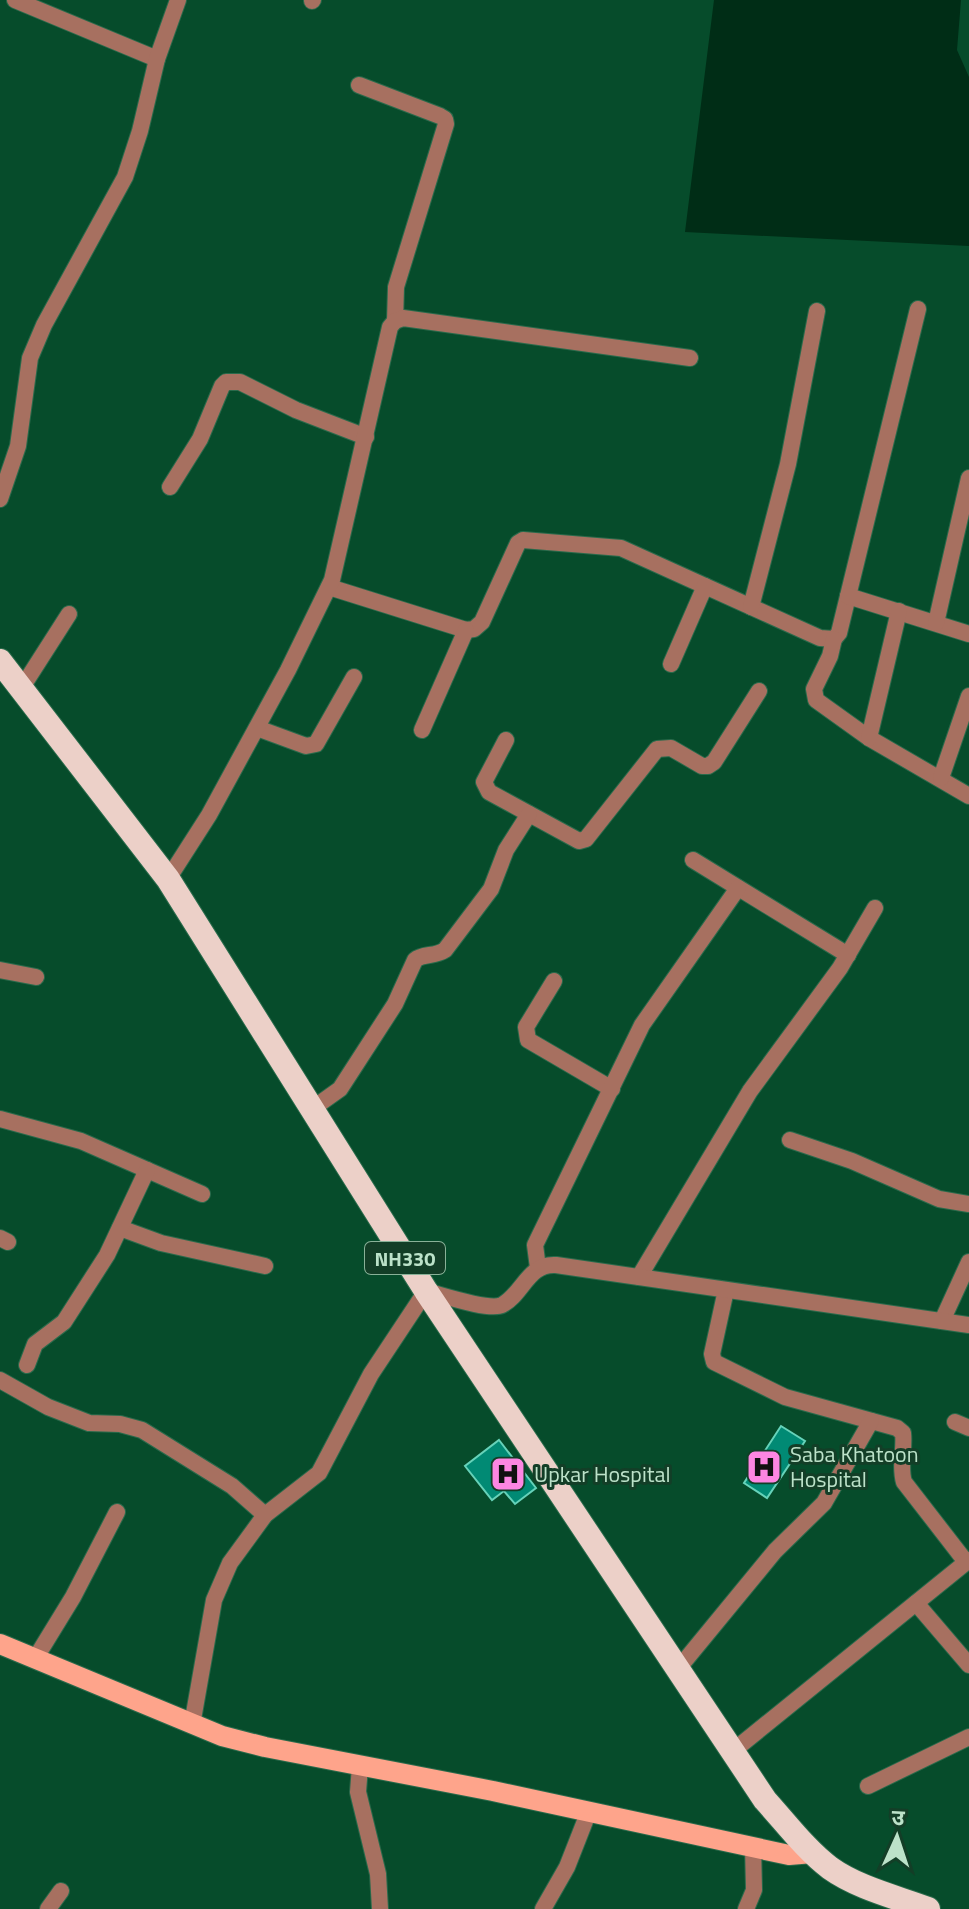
<svg xmlns="http://www.w3.org/2000/svg" width="969" height="1909" font-family="'Titillium Web','Noto Sans Devanagari',sans-serif">
<style>
.water{fill:#002d16}
.building{fill:#018a74;stroke:#66d2b9;stroke-width:2}
.lines{fill:none;stroke-linecap:round;stroke-linejoin:round}
.minor-casing{stroke:#2a6a4b;stroke-width:18}
.major-casing{stroke:#2a6a4b;stroke-width:22}
.highway-casing{stroke:#2a6a4b;stroke-width:26}
.minor{stroke:#a77060;stroke-width:16}
.major{stroke:#fea48b;stroke-width:20}
.highway{stroke:#ecd0c8;stroke-width:24}
.labels{text-anchor:middle;dominant-baseline:central;stroke-width:6;stroke-linejoin:round;paint-order:stroke}
.shield{fill:#133e27;stroke:#89b198;stroke-width:2}
.shield-label{font-size:20px;font-weight:bold;fill:#bce2c9}
.poi-label{font-size:22px;fill:#bce2c9;stroke:#133e27;text-anchor:start}
</style>
<rect width="100%" height="100%" fill="#064c2b"/>
<polygon class="water" points="714,0 961,0 957,50 969,77 969,246 685,232"/>
<g class="building">
<polygon points="781,1426 805,1441 767,1498 744,1483"/>
<polygon points="499,1440 536,1488 515,1504 504,1491 492,1500 465,1466"/>
</g>
<g class="lines">
<defs>
<g id="minor">
<polyline points="15,0 157,59"/>
<polyline points="312,1 313,0"/>
<polyline points="359,85 440,116 445,119 446,124 396,287 395,321"/>
<polyline points="170,487 200,439 222,386 226,382 240,382 296,410 366,437"/>
<polyline points="0,499 18,446 30,358 44,325 125,177 140,131 157,59 178,0"/>
<polyline points="329,587 466,630 474,629 482,622 518,543 523,540 621,548 820,638 834,639 839,633 918,309"/>
<polyline points="848,596 969,634"/>
<polyline points="751,607 788,464 817,311"/>
<polyline points="936,623 969,478"/>
<polyline points="834,639 830,656 814,689 816,700 869,738 969,796"/>
<polyline points="671,664 705,586"/>
<polyline points="21,689 69,614"/>
<polyline points="257,728 306,746 316,744 354,677"/>
<polyline points="422,730 466,630"/>
<polyline points="869,738 899,611"/>
<polyline points="506,740 484,782 489,792 579,841 586,839 657,749 671,748 702,766 708,766 714,762 759,691"/>
<polyline points="941,778 969,696"/>
<polyline points="693,860 848,955"/>
<polyline points="168,879 209,815 288,670 332,580 390,327 395,321 403,318 690,358"/>
<polyline points="0,970 36,977"/>
<polyline points="554,981 526,1027 528,1040 612,1089"/>
<path d="M 312,1109 L 340,1089 L 395,1004 L 415,960 C 423,953 435,957 445,950 L 491,889 L 506,850 L 529,814"/>
<polyline points="0,1119 81,1141 202,1194"/>
<polyline points="790,1140 852,1161 939,1199 969,1204"/>
<polyline points="120,1228 161,1243 265,1266"/>
<polyline points="0,1238 8,1242"/>
<polyline points="538,1268 535,1245 642,1025 738,888"/>
<polyline points="639,1277 750,1091 840,968 875,908"/>
<path d="M 726,1290 L 712,1354 L 714,1362 L 785,1397 L 897,1428 L 903,1433 C 905,1450 899,1466 904,1482 L 966,1562"/>
<polyline points="942,1321 969,1262"/>
<polyline points="27,1365 35,1344 64,1322 107,1255 147,1170"/>
<polyline points="0,1380 48,1407 89,1423 120,1424 142,1430 232,1486 265,1515"/>
<polyline points="955,1422 969,1428"/>
<polyline points="916,1603 969,1665"/>
<polyline points="35,1659 73,1597 117,1512"/>
<polyline points="678,1669 775,1551 824,1503 871,1421"/>
<path d="M 192,1725 L 214,1600 L 230,1563 L 265,1515 L 319,1473 L 371,1374 L 426,1291 C 442,1295 489,1311 502,1305 C 523,1294 528,1263 556,1265 L 969,1325"/>
<polyline points="733,1751 969,1560"/>
<polyline points="360,1766 358,1792 378,1874 380,1909"/>
<polyline points="868,1786 969,1737"/>
<polyline points="48,1909 61,1891"/>
<polyline points="543,1909 567,1867 589,1811"/>
<polyline points="746,1909 754,1890 753,1846"/>
</g>
<polyline id="major" points="0,1644 222,1736 265,1747 493,1791 789,1855 813,1853"/>
<path id="highway" d="M 0,661 L 168,879 L 426,1291 L 765,1800 C 786,1823 805,1849 830,1868 C 858,1888 896,1897 928,1909"/>
</defs>
<use href="#minor" class="minor-casing"/>
<use href="#major" class="major-casing"/>
<use href="#highway" class="highway-casing"/>
<use href="#minor" class="minor"/>
<use href="#major" class="major"/>
<use href="#highway" class="highway"/>
</g>
<defs>
<symbol id="hospital-square" viewBox="-11 -11 22 22"><rect x="-9" y="-9" width="18" height="18" rx="4" fill="#fd86e2" stroke="#133e27"/><path d="M-5-5h3v3.5h4V-5h3V5h-3V1.5h-4V5h-3Z" fill="#111"/></symbol>
</defs>
<g fill-rule="evenodd">
<use href="#hospital-square" x="744" y="1447" width="40" height="40"/>
<use href="#hospital-square" x="488" y="1454" width="40" height="40"/>
</g>
<g class="labels">
<rect class="shield" x="365" y="1242" width="80" height="32" rx="6"/>
<g class="shield-label">
<text x="405" y="1258">NH330</text>
</g>
<g class="poi-label">
<text x="790" y="1454">Saba Khatoon<tspan x="790" dy="25">Hospital</tspan></text>
<text x="534" y="1474">Upkar Hospital</text>
</g>
</g>
<g transform="translate(897 1837) rotate(3)" stroke="#133e27" stroke-width="6" paint-order="stroke">
<path d="M0-6L14 30L0 20L-14 30Z" fill="#bce2c9"/>
<text y="-12" font-size="22" font-weight="bold" text-anchor="middle" fill="#bce2c9">उ</text>
</g>
</svg>
